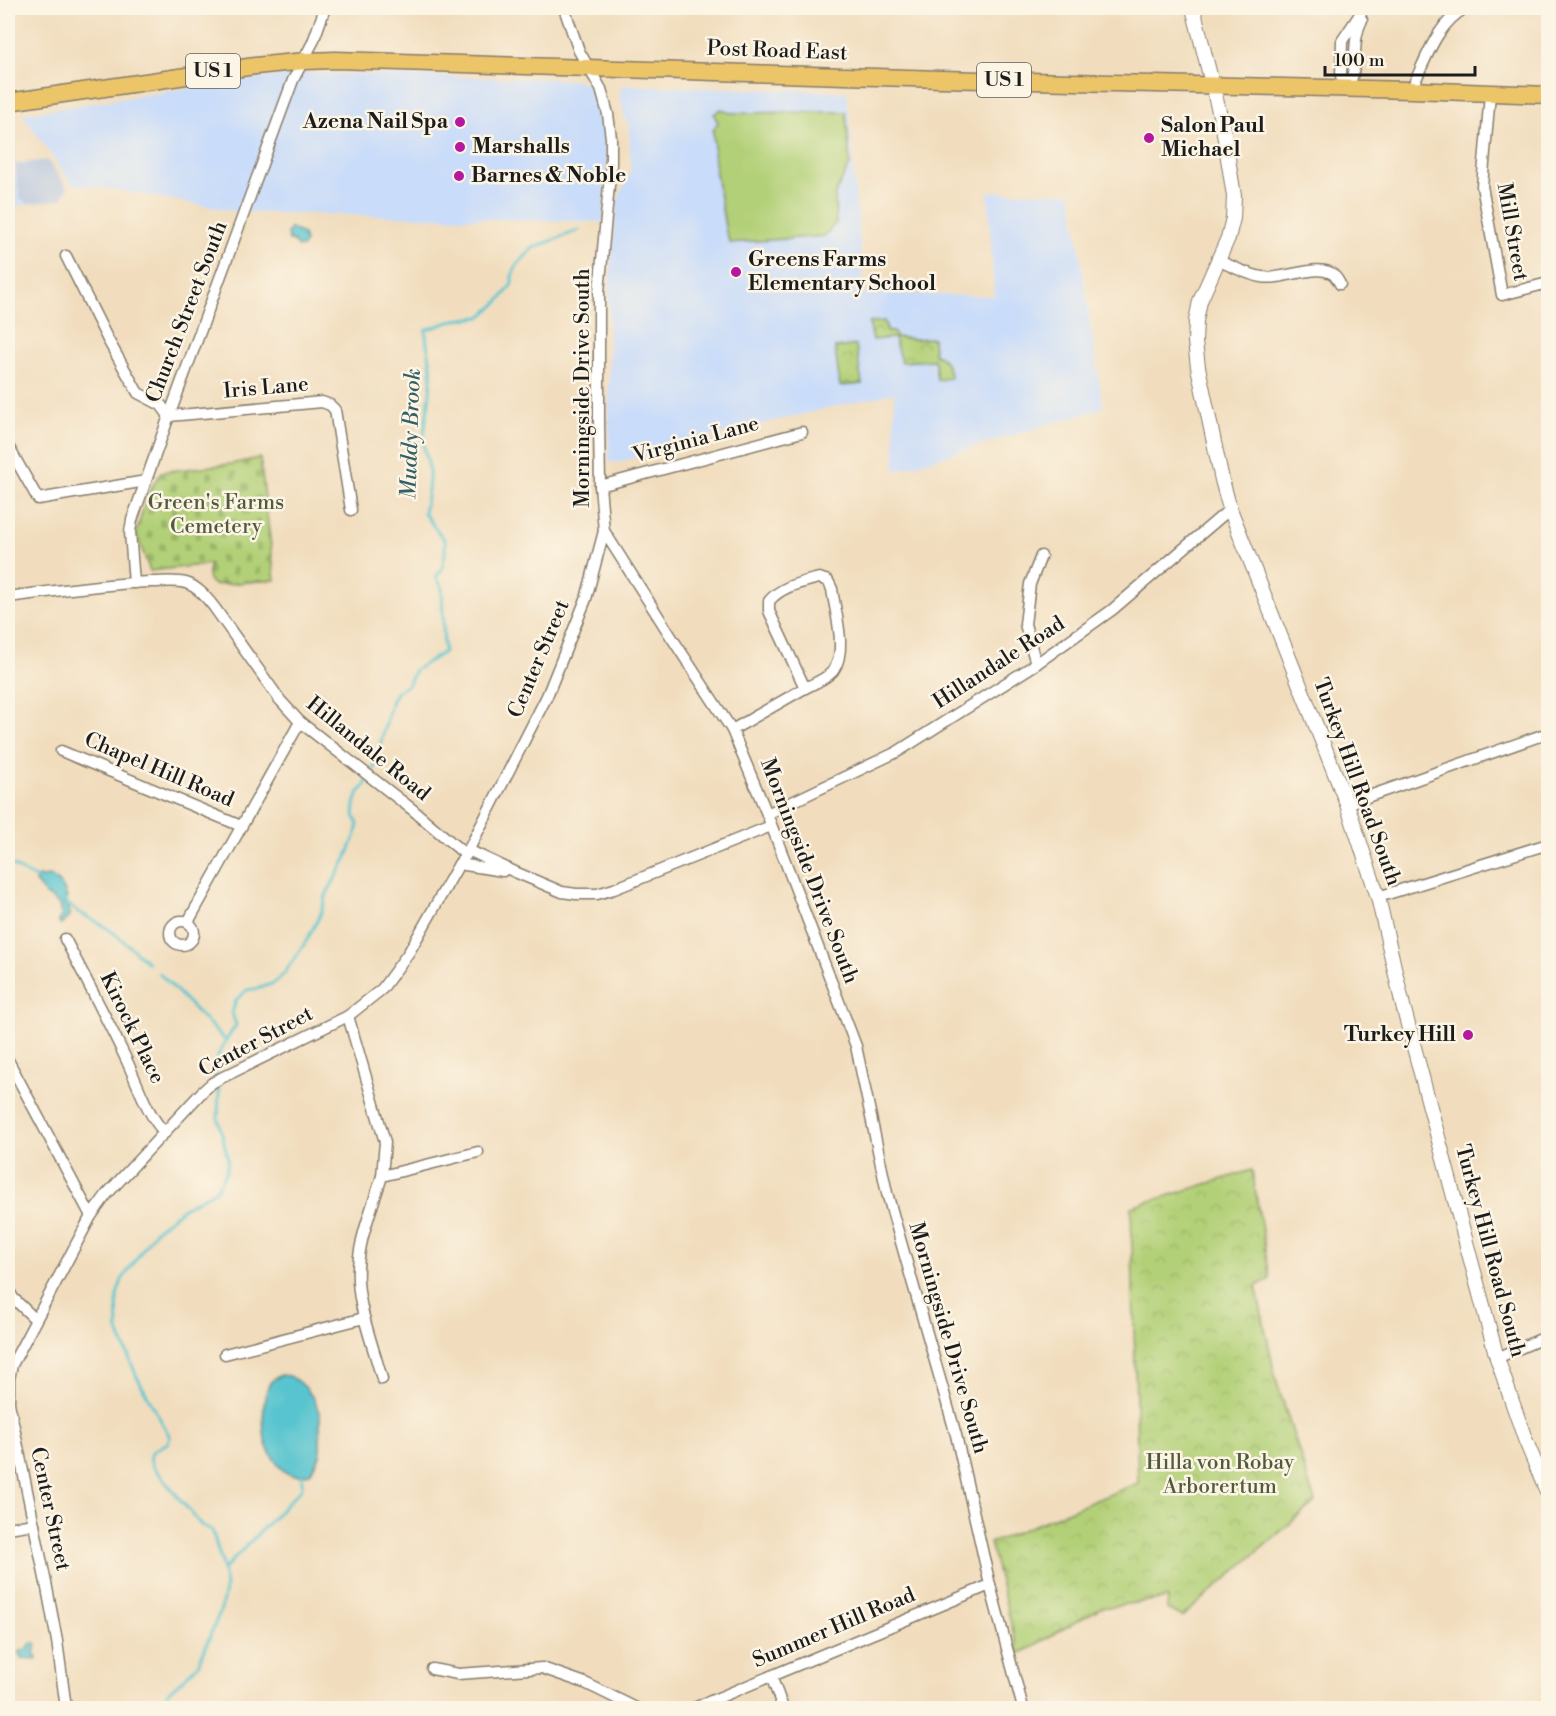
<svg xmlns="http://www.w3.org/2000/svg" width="1556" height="1716" font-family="'Libre Bodoni',serif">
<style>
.built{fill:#c9dcf9}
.industrial{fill:#b6c5de}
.cemetery{fill:url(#cemetery-stones);stroke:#67764a;stroke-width:1.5}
.park{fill:url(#park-crowns);stroke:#67764a;stroke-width:1.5}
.pitch{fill:#b2d077;stroke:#67764a;stroke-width:1.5}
.water{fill:#58c4cf;stroke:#3a7076;stroke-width:1.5}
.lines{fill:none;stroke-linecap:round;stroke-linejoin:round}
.stream{stroke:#58c4cf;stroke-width:3}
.minor-casing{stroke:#867c6c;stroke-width:13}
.tertiary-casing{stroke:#867c6c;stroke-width:16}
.primary-casing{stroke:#867c6c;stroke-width:19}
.minor{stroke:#fff;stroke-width:10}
.tertiary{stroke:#fff;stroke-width:14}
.primary{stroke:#edc569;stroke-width:16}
.poi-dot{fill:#b5179e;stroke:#fcf5e5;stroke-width:2}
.labels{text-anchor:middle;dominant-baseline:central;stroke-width:5;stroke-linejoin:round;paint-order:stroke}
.shield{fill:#fcf5e5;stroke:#5f5d58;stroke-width:1.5}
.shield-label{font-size:20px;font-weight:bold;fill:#1c1c1c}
.street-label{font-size:21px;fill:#1c1c1c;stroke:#fcf5e5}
.poi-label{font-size:21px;font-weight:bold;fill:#1c1c1c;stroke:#fcf5e5;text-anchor:start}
.park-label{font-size:21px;fill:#505b3c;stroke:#fcf5e5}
.water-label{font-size:22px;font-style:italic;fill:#345f64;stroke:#fcf5e5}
</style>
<defs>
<pattern id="cemetery-stones" width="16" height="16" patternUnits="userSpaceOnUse" patternTransform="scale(1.5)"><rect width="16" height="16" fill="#b2d077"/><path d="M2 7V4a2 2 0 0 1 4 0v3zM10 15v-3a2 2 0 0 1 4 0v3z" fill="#98b266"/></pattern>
<pattern id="park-crowns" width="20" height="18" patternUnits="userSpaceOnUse" patternTransform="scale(1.5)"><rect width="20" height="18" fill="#b2d077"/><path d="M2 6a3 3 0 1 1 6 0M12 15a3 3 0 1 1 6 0" fill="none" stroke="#98b266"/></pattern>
</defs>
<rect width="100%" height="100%" fill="#fcf5e5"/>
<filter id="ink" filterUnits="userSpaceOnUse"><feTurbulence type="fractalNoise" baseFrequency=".0167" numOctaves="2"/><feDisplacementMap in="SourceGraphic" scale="12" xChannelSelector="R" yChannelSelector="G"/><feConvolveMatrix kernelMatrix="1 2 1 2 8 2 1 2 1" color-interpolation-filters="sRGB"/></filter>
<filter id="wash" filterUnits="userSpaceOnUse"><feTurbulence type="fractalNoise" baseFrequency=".008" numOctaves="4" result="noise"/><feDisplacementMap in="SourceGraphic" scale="24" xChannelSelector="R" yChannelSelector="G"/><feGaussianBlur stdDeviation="1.35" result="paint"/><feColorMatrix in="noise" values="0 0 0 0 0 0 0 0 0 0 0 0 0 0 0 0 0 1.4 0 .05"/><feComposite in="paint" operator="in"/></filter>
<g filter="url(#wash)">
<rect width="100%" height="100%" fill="#f1ddbd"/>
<g class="built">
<polygon points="308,73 579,80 592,88 597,101 606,135 607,167 603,222 238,212 124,191 72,184 22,114 229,82"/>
<polygon points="621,85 847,92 864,293 994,296 988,192 1071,193 1103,408 895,471 894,393 723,433 619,462 609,462 609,293 612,252 618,199 631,170 629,124 625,119 620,97"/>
<polygon points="8,127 20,198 28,204 8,207"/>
</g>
<polygon class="industrial" points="47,160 68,188 62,199 28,204 20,198 15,164"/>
<path class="cemetery" d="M 260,458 L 275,580 L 214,585 C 206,579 207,572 210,564 L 150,571 L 136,533 L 148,493 L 161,472 L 231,464 Z"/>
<g class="park">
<path d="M 884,321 L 888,332 L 894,332 L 896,337 L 915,339 L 933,338 L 934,353 C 947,360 947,365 951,378 L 937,380 L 935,361 L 932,360 L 901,362 L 894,338 L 873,340 L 869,323 Z"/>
<polygon points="856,345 862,384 840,386 835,348"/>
<polygon points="1252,1170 1270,1279 1256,1286 1276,1380 1315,1502 1182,1617 1167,1609 1168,1598 1100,1608 1019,1654 990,1543 1138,1483 1131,1207"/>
</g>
<polygon class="pitch" points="721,109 730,113 846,112 850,164 835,194 836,223 824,236 730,243 726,232 715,168 713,130 718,123 714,114"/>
<g class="water">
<polygon points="290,228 303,234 305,243 303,247 298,247 293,241 289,241 287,234"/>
<path d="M 38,876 L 43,877 L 49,876 C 60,881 64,887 67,898 L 64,902 L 70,912 L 70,916 L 61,924 L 58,921 L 62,915 L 60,905 L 45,894 L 35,882 Z"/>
<path d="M 281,1375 L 290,1376 L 304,1386 L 314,1399 L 320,1415 L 320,1456 L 310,1473 C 302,1475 295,1477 287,1473 C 279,1468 268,1452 266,1443 C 262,1429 262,1396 270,1383 C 272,1380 277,1377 281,1375 Z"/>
<polygon points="34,1643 36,1646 34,1654 37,1657 37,1659 21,1658 20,1652 22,1650 27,1650 30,1644"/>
</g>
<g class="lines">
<g class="stream">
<polyline points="8,863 37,879"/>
<path d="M 64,900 C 79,916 91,917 108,929 C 122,938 135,952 148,963"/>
<polyline points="159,973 225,1040"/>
<path d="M 216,1077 C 211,1060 227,1039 236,1025 L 232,1013 L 236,1000 L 247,990 L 260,988 L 274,983 L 283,975 L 307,940 L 321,913 L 327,893 L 346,859 L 356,834 L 358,824 L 354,815 L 355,804 L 359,792 L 364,787 L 374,768 L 392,700 L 397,691 L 408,685 L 415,670 L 444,652 L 442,587 L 436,577 L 442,569 L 445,554 L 445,541 L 424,513 C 426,500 430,486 429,472 C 429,459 422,449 424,436 C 426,413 433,390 431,367 C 430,354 425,343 426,330 L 455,320 L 480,317 L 493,307 L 505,294 L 512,284 L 512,276 L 517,265 L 533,248 L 579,230"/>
<polyline points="223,1570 302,1488 302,1475"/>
<polyline points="166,1708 167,1694 198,1665 221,1609 226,1585 221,1560 212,1530 201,1525 152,1465 150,1457 153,1451 168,1443 170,1437 137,1377 118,1331 117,1295 122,1280 155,1231 185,1207 215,1191 226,1172 228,1159 218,1118 219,1091 217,1084"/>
</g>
</g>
</g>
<g filter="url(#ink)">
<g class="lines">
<defs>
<g id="minor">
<polyline points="564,8 579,51 601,89 608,114 611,138 611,164 599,292 599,421 600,486 604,531 670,635 732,730 767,814 856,1046 887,1193 956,1435 990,1585 1023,1708"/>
<polyline points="1347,89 1341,76 1342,41 1364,8"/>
<path d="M 1347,89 C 1360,68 1350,42 1362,20"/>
<path d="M 1411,90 C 1425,62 1436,23 1466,8"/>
<polyline points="1490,94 1482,186 1502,295 1548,283"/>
<polyline points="66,256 108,340 138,393 161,405 169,416 322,402 330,405 335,410 351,510"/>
<path d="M 1219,261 C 1232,266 1248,275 1262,277 C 1283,281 1312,264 1331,273 C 1335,275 1338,280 1340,284"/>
<polyline points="8,446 38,499 146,481"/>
<polyline points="600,486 802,432"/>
<path d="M 819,578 L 828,581 L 832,589 C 835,612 848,651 833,671 C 826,679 815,683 805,688 L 769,611 L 769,601 C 782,586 800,583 819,578 Z"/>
<polyline points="134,583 130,532 132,520 169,416 293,80 313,42 325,8"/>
<path d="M 8,597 C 55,591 102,584 150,582 C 162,582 175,580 186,583 C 198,587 206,597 214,607 L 280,700 L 300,722 L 413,810 L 466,855"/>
<polyline points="1036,664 1025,624 1030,584 1041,556"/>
<polyline points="732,730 805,688"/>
<polyline points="61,751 241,826"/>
<polyline points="1347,804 1548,733"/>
<polyline points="767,814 897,752 1036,664 1112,610 1230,509"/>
<polyline points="468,850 515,872 562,892 576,894 597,894 614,889 771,826"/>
<polyline points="459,864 503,871"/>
<polyline points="1378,897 1548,844"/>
<circle cx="182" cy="933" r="12"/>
<polyline points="188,922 300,722"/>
<path d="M 65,939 C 86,979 107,1019 126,1059 C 137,1082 147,1115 165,1133"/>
<polyline points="348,1016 385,1142 382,1176"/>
<polyline points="8,1060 91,1216"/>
<polyline points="8,1289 13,1298 35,1319"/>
<polyline points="225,1354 364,1318"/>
<polyline points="1497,1358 1548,1336"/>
<path d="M 382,1379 C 374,1349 359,1310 358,1280 C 356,1244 372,1209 382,1176 L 478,1152"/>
<polyline points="8,1528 34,1524"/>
<polyline points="432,1669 458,1674 542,1668 585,1683 636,1708"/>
<polyline points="771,1676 783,1708"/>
<polyline points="66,1708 57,1641 47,1588 9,1403 9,1379 12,1365 91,1216 107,1194 202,1092 212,1083 221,1078 348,1016 382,989 409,952 459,864 466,855 547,696 586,599 604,531"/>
<polyline points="694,1708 990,1585"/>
</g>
<polyline id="tertiary" points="1193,8 1223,127 1234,196 1233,218 1228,238 1200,301 1196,321 1195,342 1198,367 1222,480 1230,509 1347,804 1378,897 1403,1006 1497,1358 1525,1439 1548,1494"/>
<polyline id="primary" points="8,102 255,66 305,61 336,60 941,79 1411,90 1548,95"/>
</defs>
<use href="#minor" class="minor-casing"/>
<use href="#tertiary" class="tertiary-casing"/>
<use href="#primary" class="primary-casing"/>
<use href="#minor" class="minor"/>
<use href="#tertiary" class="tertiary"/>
<use href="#primary" class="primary"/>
</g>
</g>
<g class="poi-dot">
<circle cx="460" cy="122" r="6"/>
<circle cx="1149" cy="138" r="6"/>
<circle cx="460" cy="147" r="6"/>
<circle cx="459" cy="176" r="6"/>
<circle cx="736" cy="272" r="6"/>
<circle cx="1468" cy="1035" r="6"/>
</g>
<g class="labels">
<g class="shield">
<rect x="186" y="54" width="54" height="34" rx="4.5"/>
<rect x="977" y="63" width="54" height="34" rx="4.5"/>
</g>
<g class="shield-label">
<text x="213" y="71">US 1</text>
<text x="1004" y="80">US 1</text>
</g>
<g class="street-label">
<text transform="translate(777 51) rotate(2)">Post Road East</text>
<text transform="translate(1512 232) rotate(80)">Mill Street</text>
<text transform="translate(187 312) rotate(-69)">Church Street South</text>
<text transform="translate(266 388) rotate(-5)">Iris Lane</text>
<text transform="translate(583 388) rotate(-90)">Morningside Drive South</text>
<text transform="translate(696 440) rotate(-15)">Virginia Lane</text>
<text transform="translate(539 659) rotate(-67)">Center Street</text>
<text transform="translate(999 663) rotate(-33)">Hillandale Road</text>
<text transform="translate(368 749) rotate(39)">Hillandale Road</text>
<text transform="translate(159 770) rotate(23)">Chapel Hill Road</text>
<text transform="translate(1357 782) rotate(70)">Turkey Hill Road South</text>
<text transform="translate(809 871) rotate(69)">Morningside Drive South</text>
<text transform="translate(132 1028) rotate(64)">Kirock Place</text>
<text transform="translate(256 1042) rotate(-28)">Center Street</text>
<text transform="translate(1490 1251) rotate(75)">Turkey Hill Road South</text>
<text transform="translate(948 1338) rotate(74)">Morningside Drive South</text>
<text transform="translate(50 1509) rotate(78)">Center Street</text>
<text transform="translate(834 1628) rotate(-23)">Summer Hill Road</text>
</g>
<g class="poi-label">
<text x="448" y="122" text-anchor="end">Azena Nail Spa</text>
<text x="1161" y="126">Salon Paul<tspan x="1161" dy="24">Michael</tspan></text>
<text x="472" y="147">Marshalls</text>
<text x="471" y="176">Barnes &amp; Noble</text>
<text x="748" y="260">Greens Farms<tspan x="748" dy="24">Elementary School</tspan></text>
<text x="1456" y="1035" text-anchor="end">Turkey Hill</text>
</g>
<g class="park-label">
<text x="216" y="503">Green's Farms<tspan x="216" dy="24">Cemetery</tspan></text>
<text x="1220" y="1463">Hilla von Robay<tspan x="1220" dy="24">Arborertum</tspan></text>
</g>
<g class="water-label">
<text transform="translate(411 434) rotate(-88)">Muddy Brook</text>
</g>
</g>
<rect width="1556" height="1716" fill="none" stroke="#fcf5e5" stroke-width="30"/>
<path d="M1325 66v9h150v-9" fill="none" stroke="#1c1c1c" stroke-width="3"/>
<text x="1334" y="66" font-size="18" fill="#1c1c1c" stroke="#fcf5e5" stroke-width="4.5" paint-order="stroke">100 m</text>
</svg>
